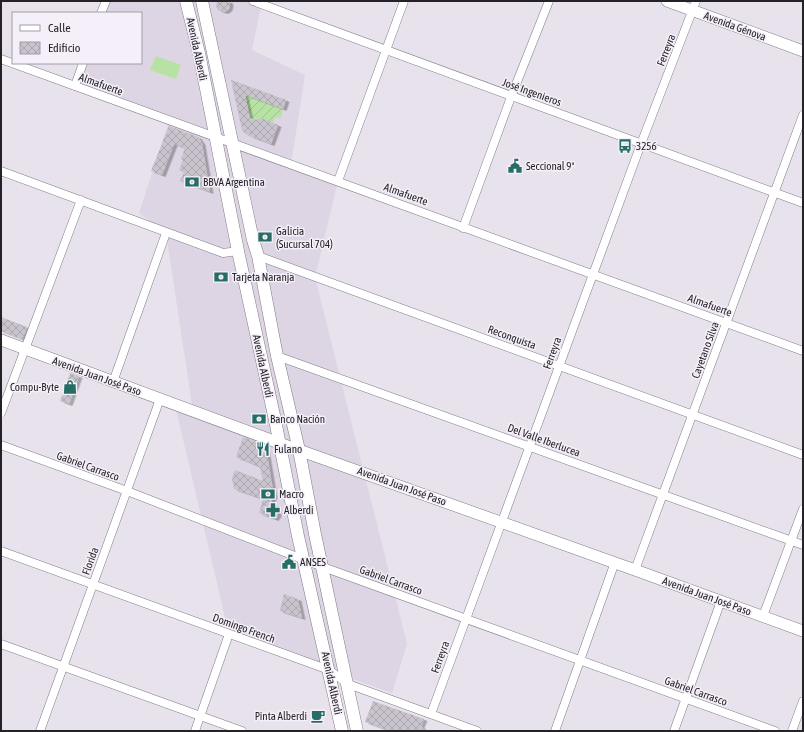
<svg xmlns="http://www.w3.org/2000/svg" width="804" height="732" font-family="'Asap Condensed',sans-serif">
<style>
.built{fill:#ddd4e4}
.park{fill:#b7e2a4}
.garden{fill:url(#garden-furrows)}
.building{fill:url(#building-cross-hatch);filter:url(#shadow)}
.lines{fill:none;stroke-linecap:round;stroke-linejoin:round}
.street-casing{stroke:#817c85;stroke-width:9}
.secondary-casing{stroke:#817c85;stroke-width:12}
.primary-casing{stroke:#817c85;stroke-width:13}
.street{stroke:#fff;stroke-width:8}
.secondary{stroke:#fff;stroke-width:11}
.primary{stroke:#fff;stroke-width:12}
.labels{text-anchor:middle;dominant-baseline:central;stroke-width:3;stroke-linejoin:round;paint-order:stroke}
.street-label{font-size:11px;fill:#242226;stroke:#f5eff9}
.poi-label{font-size:11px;fill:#242226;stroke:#f5eff9;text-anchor:start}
</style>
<defs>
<pattern id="garden-furrows" width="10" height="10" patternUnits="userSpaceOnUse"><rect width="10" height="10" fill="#b7e2a4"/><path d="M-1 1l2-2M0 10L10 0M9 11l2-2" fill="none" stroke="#9dc28d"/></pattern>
<pattern id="building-cross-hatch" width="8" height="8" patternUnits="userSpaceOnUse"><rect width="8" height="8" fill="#c8c3cc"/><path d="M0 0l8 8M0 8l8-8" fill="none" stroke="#aca7af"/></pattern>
<filter id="shadow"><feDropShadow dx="3.5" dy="2" stdDeviation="0" flood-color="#0004"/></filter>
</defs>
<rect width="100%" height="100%" fill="#e8e2ec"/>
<polygon class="built" points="106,1 262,1 252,50 305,75 291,164 338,181 315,277 407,644 392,693 229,634 175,405 193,411 166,233 139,213 169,121 75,86 83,63 141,63 141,13 101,13"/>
<polygon class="park" points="156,56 181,65 176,79 150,70"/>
<polygon class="garden" points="245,95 283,109 281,118 275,117 273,123 261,119 258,121 250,118"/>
<g class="building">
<polygon points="217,1 229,1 230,4 229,9 225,12 221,11 218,10 216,6"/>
<polygon points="231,80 240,83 286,100 283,109 245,95 250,118 256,120 261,118 278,125 271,144 252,137 246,134 242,130"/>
<polygon points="169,126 198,137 202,143 210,192 180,181 184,172 179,170 183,160 181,159 185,148 174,144 162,175 151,171"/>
<polygon points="1,317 27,327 22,339 1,331"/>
<polygon points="70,373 79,376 69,404 60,401"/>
<polygon points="243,437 264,445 266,448 274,496 271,502 277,506 278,515 275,519 259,513 263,499 234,489 232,478 235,470 263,481 260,467 236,457"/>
<polygon points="284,594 298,599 302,618 280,611"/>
<polygon points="373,701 424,719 421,726 425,731 390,731 365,722"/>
</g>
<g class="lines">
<defs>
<g id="street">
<path d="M 253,1 C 436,68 620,136 803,203"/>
<polyline points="101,13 106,1"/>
<path d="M 1,59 C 268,157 536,253 803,351"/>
<polyline points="75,86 83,63"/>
<polyline points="1,171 223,253 238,251"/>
<polyline points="338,181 404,1"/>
<polyline points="463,228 511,97 549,1"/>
<polyline points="258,256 803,455"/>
<polyline points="277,356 803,545"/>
<polyline points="113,382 166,233"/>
<polyline points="1,413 81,200"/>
<polyline points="1,445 127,491 323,567 775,731"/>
<polyline points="1,551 329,670 348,684 477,731"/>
<polyline points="635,570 803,115"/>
<polyline points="763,616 803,509"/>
<polyline points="1,644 242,731"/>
<polyline points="431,714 641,144 696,1"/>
<polyline points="40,731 160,399"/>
<polyline points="195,731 229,634"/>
<polyline points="555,731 615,562"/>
<polyline points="674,731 721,601"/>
<polyline points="792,731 803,701"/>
</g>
<g id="secondary">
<polyline points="667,1 803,51"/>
<polyline points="1,340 279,443 635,570 803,631"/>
</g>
<g id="primary">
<polyline points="186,1 199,53 238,251 275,420 298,536 342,731"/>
<polyline points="202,1 253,240 258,256 277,356 299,450 315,534 357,731"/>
</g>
</defs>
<use href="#street" class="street-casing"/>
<use href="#secondary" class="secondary-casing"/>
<use href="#primary" class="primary-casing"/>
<use href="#street" class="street"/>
<use href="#secondary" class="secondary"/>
<use href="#primary" class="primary"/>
</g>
<defs>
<symbol id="bus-bare" viewBox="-9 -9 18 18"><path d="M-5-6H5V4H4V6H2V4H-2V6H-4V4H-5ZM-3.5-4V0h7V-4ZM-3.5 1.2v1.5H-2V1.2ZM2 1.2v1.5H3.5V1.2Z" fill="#266e65" stroke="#f5eff9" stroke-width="2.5" paint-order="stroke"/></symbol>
<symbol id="civic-bare" viewBox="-9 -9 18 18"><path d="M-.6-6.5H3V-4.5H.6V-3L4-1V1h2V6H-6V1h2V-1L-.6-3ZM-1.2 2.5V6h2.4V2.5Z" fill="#266e65" stroke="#f5eff9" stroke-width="2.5" paint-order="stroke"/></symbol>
<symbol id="bank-bare" viewBox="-9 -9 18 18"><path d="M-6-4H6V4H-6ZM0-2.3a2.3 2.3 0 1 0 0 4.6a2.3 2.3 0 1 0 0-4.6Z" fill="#266e65" stroke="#f5eff9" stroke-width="2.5" paint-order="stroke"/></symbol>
<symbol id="shop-bare" viewBox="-9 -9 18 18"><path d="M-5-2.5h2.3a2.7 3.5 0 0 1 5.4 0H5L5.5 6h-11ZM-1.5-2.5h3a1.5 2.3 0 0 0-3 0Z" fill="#266e65" stroke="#f5eff9" stroke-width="2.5" paint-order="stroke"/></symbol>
<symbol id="restaurant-bare" viewBox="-9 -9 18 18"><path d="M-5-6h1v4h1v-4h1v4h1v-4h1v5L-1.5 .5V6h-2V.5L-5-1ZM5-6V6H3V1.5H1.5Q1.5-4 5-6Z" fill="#266e65" stroke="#f5eff9" stroke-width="2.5" paint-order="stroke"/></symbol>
<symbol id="pharmacy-bare" viewBox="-9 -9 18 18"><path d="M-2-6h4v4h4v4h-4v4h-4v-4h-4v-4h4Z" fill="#266e65" stroke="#f5eff9" stroke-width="2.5" paint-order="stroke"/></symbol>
<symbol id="cafe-bare" viewBox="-9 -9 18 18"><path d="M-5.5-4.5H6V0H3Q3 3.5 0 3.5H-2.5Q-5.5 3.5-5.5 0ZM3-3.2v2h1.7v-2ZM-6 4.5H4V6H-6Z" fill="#266e65" stroke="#f5eff9" stroke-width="2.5" paint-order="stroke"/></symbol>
</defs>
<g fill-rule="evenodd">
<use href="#bus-bare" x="615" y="136" width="20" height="20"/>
<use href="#civic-bare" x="505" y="156" width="20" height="20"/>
<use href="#bank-bare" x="182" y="172" width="20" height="20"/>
<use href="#bank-bare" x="255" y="227" width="20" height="20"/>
<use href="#bank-bare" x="211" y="267" width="20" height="20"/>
<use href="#shop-bare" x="60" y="377" width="20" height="20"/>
<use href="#bank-bare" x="249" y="409" width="20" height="20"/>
<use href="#restaurant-bare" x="253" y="439" width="20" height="20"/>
<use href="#bank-bare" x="258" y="484" width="20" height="20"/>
<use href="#pharmacy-bare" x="263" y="500" width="20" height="20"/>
<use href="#civic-bare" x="279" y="552" width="20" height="20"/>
<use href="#cafe-bare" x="308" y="706" width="20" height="20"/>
</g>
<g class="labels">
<g class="street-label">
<text transform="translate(735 26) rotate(20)">Avenida Génova</text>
<text transform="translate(197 49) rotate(78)">Avenida Alberdi</text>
<text transform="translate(666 50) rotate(-69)">Ferreyra</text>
<text transform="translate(101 84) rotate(20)">Almafuerte</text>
<text transform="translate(532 92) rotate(20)">José Ingenieros</text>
<text transform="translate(406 194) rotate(20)">Almafuerte</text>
<text transform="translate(710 305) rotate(20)">Almafuerte</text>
<text transform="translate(512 337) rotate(20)">Reconquista</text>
<text transform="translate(705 350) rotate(-70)">Cayetano Silva</text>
<text transform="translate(552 353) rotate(-70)">Ferreyra</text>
<text transform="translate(263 366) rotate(78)">Avenida Alberdi</text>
<text transform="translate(97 376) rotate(20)">Avenida Juan José Paso</text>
<text transform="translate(544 440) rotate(20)">Del Valle Iberlucea</text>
<text transform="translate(88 466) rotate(20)">Gabriel Carrasco</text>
<text transform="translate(402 486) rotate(20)">Avenida Juan José Paso</text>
<text transform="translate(90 561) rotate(-70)">Florida</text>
<text transform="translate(391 580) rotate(20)">Gabriel Carrasco</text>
<text transform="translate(707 596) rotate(20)">Avenida Juan José Paso</text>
<text transform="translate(244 628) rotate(20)">Domingo French</text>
<text transform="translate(440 657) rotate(-70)">Ferreyra</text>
<text transform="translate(332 683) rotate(78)">Avenida Alberdi</text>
<text transform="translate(696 691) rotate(20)">Gabriel Carrasco</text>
</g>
<g class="poi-label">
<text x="636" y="146">3256</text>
<text x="526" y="166">Seccional 9ª</text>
<text x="203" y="182">BBVA Argentina</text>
<text x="276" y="231">Galicia<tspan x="276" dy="13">(Sucursal 704)</tspan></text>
<text x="232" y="277">Tarjeta Naranja</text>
<text x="59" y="387" text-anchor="end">Compu-Byte</text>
<text x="270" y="419">Banco Nación</text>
<text x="274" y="449">Fulano</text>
<text x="279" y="494">Macro</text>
<text x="284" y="510">Alberdi</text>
<text x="300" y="562">ANSES</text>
<text x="307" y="716" text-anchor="end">Pinta Alberdi</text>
</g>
</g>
<rect width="804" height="732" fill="none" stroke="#242226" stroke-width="4"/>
<rect x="12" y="12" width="130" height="52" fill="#f5eff9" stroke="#a19da5"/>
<rect x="20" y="25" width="20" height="6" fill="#ffffff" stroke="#a19da5"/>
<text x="48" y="32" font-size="12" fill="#242226">Calle</text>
<rect x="20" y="42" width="20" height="12" fill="url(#building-cross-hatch)" stroke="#a19da5"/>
<text x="48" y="52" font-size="12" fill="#242226">Edificio</text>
</svg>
